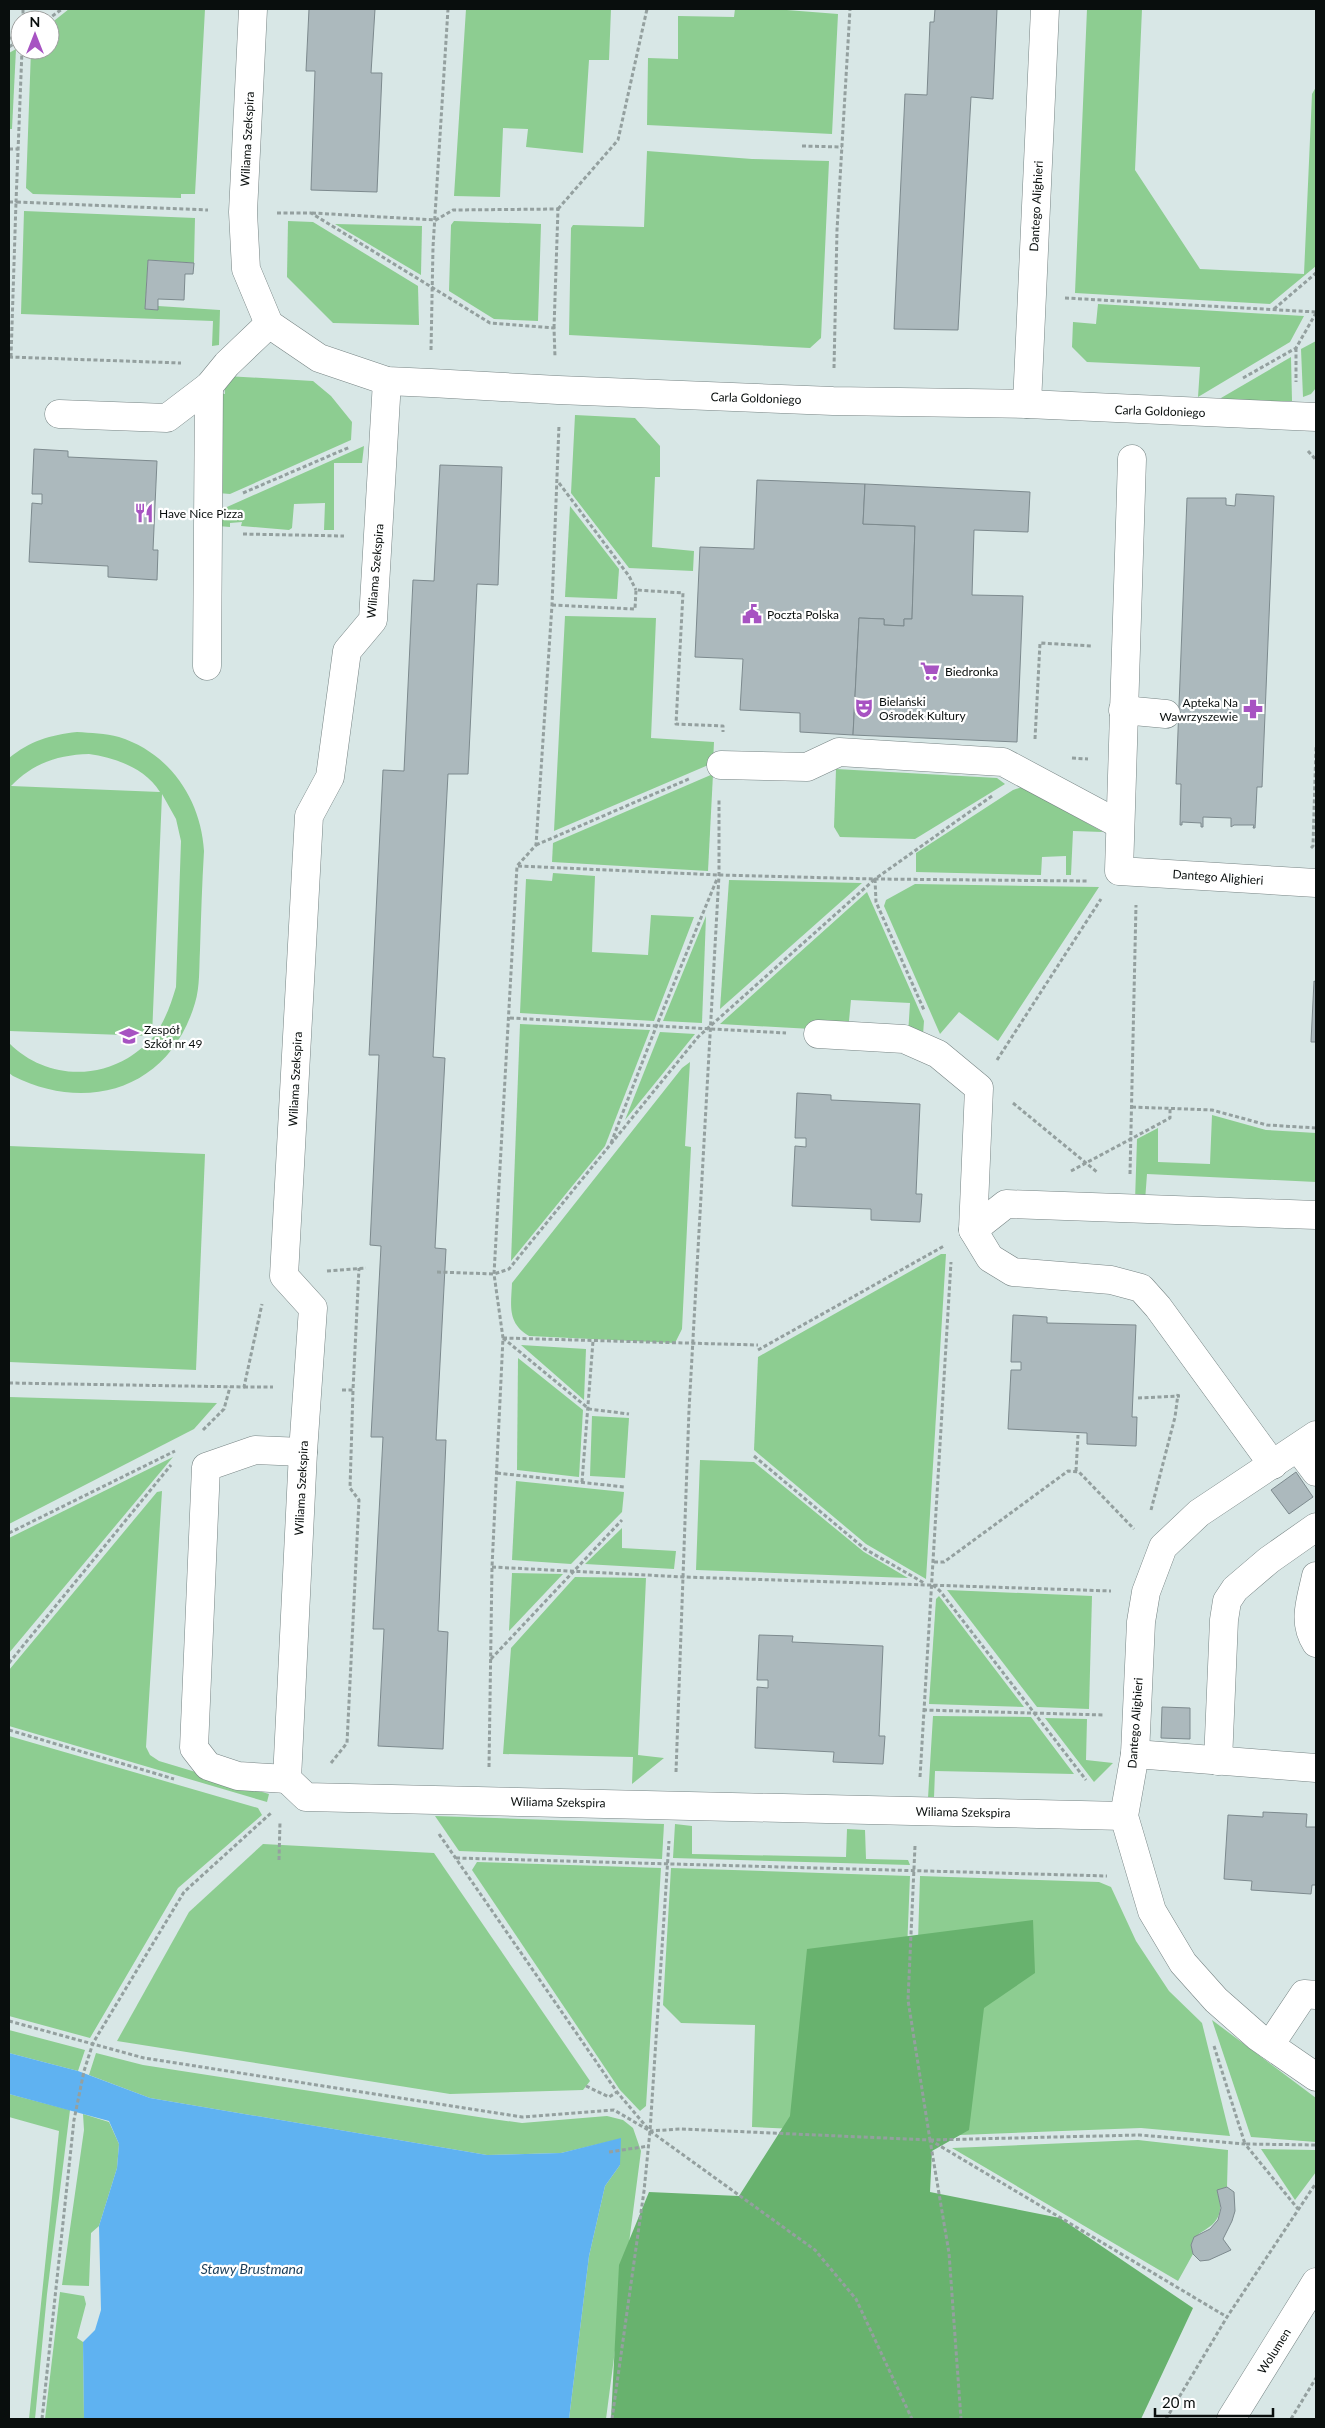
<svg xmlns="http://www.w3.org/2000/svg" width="1325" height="2428" font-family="Lato,sans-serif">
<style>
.green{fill:#8dcd91;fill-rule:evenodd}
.forest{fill:#68b26e}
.water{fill:#5fb2f1}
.building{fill:#acb9bd;stroke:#7d8a8e}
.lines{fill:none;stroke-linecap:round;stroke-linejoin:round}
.minor-casing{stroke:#778484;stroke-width:29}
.path{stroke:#94a09f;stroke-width:3;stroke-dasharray:4 2.5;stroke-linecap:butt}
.minor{stroke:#fff;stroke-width:28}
.labels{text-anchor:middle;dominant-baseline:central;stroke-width:4.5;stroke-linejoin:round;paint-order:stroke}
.street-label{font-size:12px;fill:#090e0d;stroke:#fff}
.poi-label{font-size:12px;fill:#090e0d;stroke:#fff;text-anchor:start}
.water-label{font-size:14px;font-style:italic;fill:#1c3e59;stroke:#fff}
</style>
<rect width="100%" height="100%" fill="#d8e7e6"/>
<g class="green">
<polygon points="69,9 205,9 195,194 181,194 181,198 33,194 26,188 31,50 50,50 50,24"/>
<polygon points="466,9 611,9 609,60 589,60 583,153 526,147 528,129 503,128 500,197 454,196"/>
<polygon points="735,9 774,9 838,14 832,134 647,125 648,58 678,59 678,16 734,17"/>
<polygon points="1087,9 1142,9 1135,170 1200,269 1304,274 1312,94 1316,87 1316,266 1270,304 1075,293"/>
<polygon points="16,49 12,129 9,129 9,53"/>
<polygon points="647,151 752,159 829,161 821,338 810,348 569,335 571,228 573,225 644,227"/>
<polygon points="24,211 195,218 194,263 148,260 145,309 158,310 158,306 220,310 219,345 212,346 213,321 21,314"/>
<polygon points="288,221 313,222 418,286 419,325 333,323 287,277"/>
<polygon points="454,221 541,224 538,321 494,319 449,291 451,225"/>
<polygon points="335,224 422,226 421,275"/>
<polygon points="1098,304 1304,316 1290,342 1198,397 1200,367 1087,362 1072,347 1073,322 1096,324"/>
<polygon points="1316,341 1316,388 1311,394 1303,397 1301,349"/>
<polygon points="1291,357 1292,401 1220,401 1221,398"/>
<polygon points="226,376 313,381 331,396 352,422 351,440 230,494 218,493 220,393 225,394 224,381"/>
<polygon points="575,415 635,418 660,446 660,477 655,477 652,547 694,551 693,571 629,568 571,493"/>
<polygon points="364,446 362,463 334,463 334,530 324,530 325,503 294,504 292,528 289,530 241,526 242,522 230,523 230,527 218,526 218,511"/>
<polygon points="570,506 619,569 617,599 565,597"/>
<polygon points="565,616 656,618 651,738 714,742 713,763 554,831"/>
<path d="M 77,732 C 91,733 105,733 119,737 C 170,753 201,800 204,851 C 202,884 201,917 200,950 C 199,967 200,987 195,1003 C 170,1088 89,1114 13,1076 L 9,1073 L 9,1043 C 41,1075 89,1081 128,1058 C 137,1052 148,1044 154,1036 C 165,1021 171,1004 176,987 L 181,841 L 176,819 L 162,794 L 152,1036 L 9,1031 L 9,758 C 30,741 50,735 77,732 ZM 89,754 C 116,758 145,768 160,792 L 11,786 C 33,763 58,755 89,754 Z"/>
<polygon points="836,769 997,778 1005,784 915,839 840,837 834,827"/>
<polygon points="713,774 708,871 552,862 553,843"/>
<polygon points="1022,787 1103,832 1073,831 1071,875 1066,875 1066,856 1042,857 1041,875 916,872 916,853 1013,790"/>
<polygon points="553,873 595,876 592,952 648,955 651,915 694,917 654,1021 520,1013 526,879 552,881"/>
<polygon points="729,880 862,883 720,1009"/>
<polygon points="915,884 1099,887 998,1041 959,1012 940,1034 884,906 886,900"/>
<polygon points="867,892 924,1021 923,1035 908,1035 910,1003 851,1000 848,1031 720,1024"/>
<polygon points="706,916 702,1023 663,1021"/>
<polygon points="520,1024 650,1030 605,1146 511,1261"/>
<polygon points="660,1032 695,1034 625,1120"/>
<path d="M 690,1062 L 685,1146 L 691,1147 L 682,1329 L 675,1343 L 529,1336 C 507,1323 511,1306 512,1283 L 682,1068 Z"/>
<polygon points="1212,1115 1266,1130 1316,1133 1316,1182 1147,1174 1145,1201 1135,1201 1137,1139 1158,1128 1158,1162 1210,1164"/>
<polygon points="9,1146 205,1154 196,1370 9,1362"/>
<polygon points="941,1254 946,1254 926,1579 866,1544 754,1450 758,1357"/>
<polygon points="521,1345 586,1349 584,1400"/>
<polygon points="518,1358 583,1410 579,1477 517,1470"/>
<polygon points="9,1397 217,1403 194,1429 9,1524"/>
<polygon points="592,1416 629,1418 625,1478 590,1476"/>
<polygon points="173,1457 9,1653 9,1538"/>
<polygon points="700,1460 754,1462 864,1552 908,1578 696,1570"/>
<polygon points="516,1481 624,1492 622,1512 571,1564 512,1560"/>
<polygon points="162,1491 146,1747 150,1755 159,1761 269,1794 267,1802 9,1726 9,1670 157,1492"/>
<polygon points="622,1528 622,1548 676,1551 674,1569 585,1564"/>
<polygon points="512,1573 563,1574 509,1631"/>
<polygon points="575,1577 646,1578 638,1755 664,1758 632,1784 633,1757 503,1754 511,1648"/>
<polygon points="947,1590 1092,1596 1089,1709 1037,1707"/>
<polygon points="939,1596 1024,1707 929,1704 936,1599"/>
<polygon points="933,1716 1031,1717 1074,1774 935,1771 934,1798 928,1798"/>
<polygon points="1045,1718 1087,1719 1086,1760 1113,1763 1094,1782"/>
<polygon points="9,1736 258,1808 262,1815 178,1888 90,2038 9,2016"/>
<polygon points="435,1816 664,1824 662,1859 459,1851"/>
<polygon points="675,1824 692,1826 692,1854 846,1857 847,1829 865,1830 866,1859 908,1860 910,1865 673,1858"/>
<polygon points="263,1844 434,1853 590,2081 583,2090 450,2094 117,2041 189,1912"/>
<polygon points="477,1862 661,1868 646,2106 640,2111 620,2090 472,1870"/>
<polygon points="671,1868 910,1876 905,2000 923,2135 752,2127 755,2025 681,2023 663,2005"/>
<polygon points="920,1876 1099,1882 1111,1887 1136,1941 1169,1991 1202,2023 1230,2136 1141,2128 934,2136 916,2006"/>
<polygon points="1212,2020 1316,2098 1316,2142 1251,2137"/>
<polygon points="9,2030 85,2050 78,2071 9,2053"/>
<polygon points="96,2053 143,2065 485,2118 522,2123 607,2116 623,2120 633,2128 641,2151 606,2419 569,2419 589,2256 605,2186 620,2165 620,2139 561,2153 487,2155 150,2098 89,2075"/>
<polygon points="9,2094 70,2110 47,2294 35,2419 29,2419 59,2131 9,2117"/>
<polygon points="83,2114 109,2122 119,2144 117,2168 99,2226 91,2233 89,2286 62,2285 84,2130"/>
<path d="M 1138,2140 L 1228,2150 L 1227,2187 L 1217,2190 C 1218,2196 1221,2204 1220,2210 C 1216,2235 1186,2228 1193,2254 L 1178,2281 L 952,2148 Z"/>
<polygon points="1261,2149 1316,2150 1316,2172 1295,2200"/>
<polygon points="60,2292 84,2296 86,2304 77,2338 83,2342 84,2419 45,2419"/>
</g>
<polygon class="forest" points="1033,1920 1035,1973 984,2008 969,2130 932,2151 930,2192 1060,2218 1193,2308 1141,2419 611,2419 619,2265 649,2192 739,2196 790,2116 807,1949"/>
<polygon class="water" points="9,2053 78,2071 150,2098 487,2155 561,2153 621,2138 620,2165 605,2186 589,2256 569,2419 84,2419 83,2342 95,2330 101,2310 99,2226 117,2168 119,2144 109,2121 9,2094"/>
<g class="building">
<polygon points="309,9 375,9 371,73 382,73 377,192 311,190 315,71 306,71"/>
<polygon points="935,9 997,9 993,99 971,97 958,330 894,329 905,94 927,95 930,22 934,22"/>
<polygon points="148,260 194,263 193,274 185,274 184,300 158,299 158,310 145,309"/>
<polygon points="34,449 68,451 68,457 157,461 153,550 158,550 157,580 108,577 108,566 29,562 32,503 42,504 42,494 32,494"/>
<polygon points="440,465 502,467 498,585 477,584 468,774 448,774 433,1057 445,1058 435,1248 446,1249 436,1440 446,1440 438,1631 448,1632 443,1749 378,1746 384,1629 373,1629 383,1437 371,1437 381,1246 370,1245 379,1055 369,1055 383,770 404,771 413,580 434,581"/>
<polygon points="757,480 865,484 863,524 915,526 912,619 904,619 904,626 884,625 884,619 859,618 853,735 800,732 800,713 740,710 743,659 695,657 700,547 754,549"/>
<polygon points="865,484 1030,492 1028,532 974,530 972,595 1023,596 1017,742 853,735 859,618 884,619 884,625 904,626 904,619 912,619 915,526 863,524"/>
<polygon points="1236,494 1274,496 1262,787 1257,787 1255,828 1253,828 1254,825 1234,825 1231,827 1231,818 1203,817 1203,827 1201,827 1201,823 1182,822 1182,825 1180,825 1181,784 1176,784 1187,498 1226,498 1226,505 1235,506"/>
<polygon points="1314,981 1316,982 1316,1042 1311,1042"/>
<polygon points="797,1093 831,1095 831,1100 920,1104 916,1194 922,1194 920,1222 871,1220 871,1209 792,1206 795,1146 806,1147 806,1138 795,1138"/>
<polygon points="1013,1315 1047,1317 1047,1323 1136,1325 1132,1417 1137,1417 1136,1446 1087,1444 1087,1433 1008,1429 1011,1370 1021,1370 1021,1362 1011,1362"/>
<polygon points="1296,1472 1313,1497 1289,1514 1271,1490"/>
<polygon points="759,1635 793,1636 792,1642 883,1646 879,1736 885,1736 883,1764 833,1762 834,1752 755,1748 757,1687 768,1688 768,1680 757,1680"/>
<polygon points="1162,1707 1190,1708 1190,1739 1161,1738"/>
<polygon points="1263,1812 1307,1814 1306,1827 1316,1827 1316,1885 1312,1885 1311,1894 1251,1890 1252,1881 1224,1879 1228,1815 1263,1817"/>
<polygon points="1227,2187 1234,2192 1235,2211 1232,2221 1223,2239 1231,2250 1209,2260 1200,2261 1193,2254 1191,2245 1194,2237 1210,2229 1218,2220 1221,2208 1217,2190"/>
</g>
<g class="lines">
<defs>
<g id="minor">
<polyline points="253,9 243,212 246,269 269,324 319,358 387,381 431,383 558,390 833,401 1027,404 1316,417"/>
<polyline points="387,381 373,620 347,651 330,777 309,816 284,1276 313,1308 303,1452 287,1779 306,1797 1124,1816"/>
<polyline points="1027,404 1045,9"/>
<polyline points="59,414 167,418 209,386 227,364 269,324"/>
<polyline points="1132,459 1119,871 1316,883"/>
<polyline points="207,666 209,386"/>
<polyline points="1123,710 1166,714"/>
<polyline points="721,765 807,767 839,752 1003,762 1119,824"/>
<polyline points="818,1034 904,1039 938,1054 979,1088 973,1230 990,1258 1013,1272 1111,1280 1141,1288 1158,1307 1273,1465"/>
<polyline points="973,1230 1006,1204 1316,1215"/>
<polyline points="1316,1435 1199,1513 1163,1547 1146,1592 1141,1622 1135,1754 1124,1816 1152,1911 1183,1963 1216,2000 1258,2037 1316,2077"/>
<polyline points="1298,1448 1316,1472"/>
<path d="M 1316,1576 C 1311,1600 1302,1621 1316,1643"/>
<polyline points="1135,1754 1316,1768"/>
<polyline points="1218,1761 1224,1620 1227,1601 1235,1589 1269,1560 1316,1527"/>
<polyline points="287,1779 238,1776 208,1766 194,1748 206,1467 255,1450 303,1452"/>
<polyline points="1270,2045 1304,1994 1316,1995"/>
<polyline points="1231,2419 1316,2282"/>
</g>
</defs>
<use href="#minor" class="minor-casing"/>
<g class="path">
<polyline points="23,20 23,9"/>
<polyline points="47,20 62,9"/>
<polyline points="9,38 20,39"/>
<polyline points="9,47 20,40"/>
<polyline points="802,146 842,147"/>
<polyline points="9,149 18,149"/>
<polyline points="9,202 16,202 22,50"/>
<polyline points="558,209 618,140 647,9"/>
<polyline points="277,213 311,213 490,323 554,328 555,357"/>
<polyline points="312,213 436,220 453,210 558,209 554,328"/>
<polyline points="1065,298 1316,312"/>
<polyline points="1274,309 1316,273"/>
<polyline points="1296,348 1296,382"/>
<polyline points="431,350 433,247 448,9"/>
<polyline points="9,357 181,363"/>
<polyline points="11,357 16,202 208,210"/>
<polyline points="834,368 837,230 850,9"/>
<polyline points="1243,378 1296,348 1316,313"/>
<polyline points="1308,451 1316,460"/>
<polyline points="559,483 629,576 636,590"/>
<polyline points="243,493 350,447"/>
<polyline points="243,534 344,536"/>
<polyline points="552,605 635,609 636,590 683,593 676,724 723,726 723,732"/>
<polyline points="1035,739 1040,643 1092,646"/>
<polyline points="1072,758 1088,759"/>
<polyline points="992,796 875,879 1087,881"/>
<polyline points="536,845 691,778"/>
<polyline points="1311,848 1313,846 1316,747"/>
<polyline points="518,866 719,875 874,879"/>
<polyline points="875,879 876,902 924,1010"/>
<polyline points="510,1018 786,1033"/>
<polyline points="997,1060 1101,899"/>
<polyline points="1013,1103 1097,1172"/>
<polyline points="1132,1107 1212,1110 1267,1125 1316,1128"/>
<polyline points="611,1143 656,1027 717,879"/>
<polyline points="1071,1171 1170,1118 1170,1108"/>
<polyline points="1130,1174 1136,905"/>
<polyline points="327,1271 366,1268"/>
<polyline points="437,1272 494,1274 509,1269 698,1037 875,879"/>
<polyline points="503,1338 758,1345"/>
<polyline points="503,1338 589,1409 629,1414"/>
<polyline points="758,1350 944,1246"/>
<polyline points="9,1383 244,1387 262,1304"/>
<polyline points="244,1387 273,1387"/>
<polyline points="342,1390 353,1390 359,1268"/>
<polyline points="1138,1398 1180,1396"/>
<polyline points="203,1430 224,1409 230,1387"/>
<polyline points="754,1456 865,1549 924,1583"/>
<polyline points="1076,1471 1078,1435"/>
<polyline points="497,1473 624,1487"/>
<polyline points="582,1482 593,1341"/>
<polyline points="1151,1510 1175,1417 1178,1394"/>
<polyline points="9,1533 175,1451"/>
<polyline points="934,1562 944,1562 1068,1471 1079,1472 1134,1529"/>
<polyline points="492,1567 684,1577 1111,1591"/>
<polyline points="933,1585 940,1591 1086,1780"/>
<polyline points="491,1659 622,1520"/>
<polyline points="9,1663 171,1465"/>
<polyline points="923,1710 1103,1715"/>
<polyline points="9,1730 174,1779"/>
<polyline points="331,1763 347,1743 359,1500 350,1488 353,1390"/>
<polyline points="489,1767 492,1567 503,1338 494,1274 517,866 536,845 552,605 559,425"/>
<polyline points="676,1772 689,1410 719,875 719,798"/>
<polyline points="920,1777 951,1262"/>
<polyline points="439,1834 617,2092 650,2131 681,2129 930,2140 949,2253 961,2419"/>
<polyline points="915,1846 908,2000 930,2140"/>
<polyline points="456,1858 1107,1876"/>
<polyline points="279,1860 280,1822"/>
<polyline points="9,2021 144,2058 522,2117 614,2110 650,2131 815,2250 856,2299 912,2419"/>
<polyline points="1214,2046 1245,2144 1316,2145"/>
<polyline points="586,2086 609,2097 617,2092"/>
<polyline points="930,2140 1140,2135 1245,2144 1298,2209"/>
<polyline points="930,2140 1227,2317"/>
<polyline points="609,2152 649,2146"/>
<polyline points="42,2419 74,2120 84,2071 93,2043 184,1892 271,1813"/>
<polyline points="612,2419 644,2191 650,2131 669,1841"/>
<polyline points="1166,2419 1227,2317 1316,2183"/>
<polyline points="1291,2419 1316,2378"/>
</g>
<use href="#minor" class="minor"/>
</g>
<defs>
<symbol id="restaurant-bare" viewBox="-9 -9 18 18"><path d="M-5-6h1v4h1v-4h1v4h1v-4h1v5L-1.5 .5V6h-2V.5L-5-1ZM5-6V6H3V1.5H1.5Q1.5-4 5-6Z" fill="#a753c2" stroke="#fff" stroke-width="2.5" paint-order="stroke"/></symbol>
<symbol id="civic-bare" viewBox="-9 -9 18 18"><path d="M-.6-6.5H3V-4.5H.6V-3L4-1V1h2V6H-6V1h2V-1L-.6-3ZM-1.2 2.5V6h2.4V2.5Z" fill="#a753c2" stroke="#fff" stroke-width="2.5" paint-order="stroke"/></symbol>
<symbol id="supermarket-bare" viewBox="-9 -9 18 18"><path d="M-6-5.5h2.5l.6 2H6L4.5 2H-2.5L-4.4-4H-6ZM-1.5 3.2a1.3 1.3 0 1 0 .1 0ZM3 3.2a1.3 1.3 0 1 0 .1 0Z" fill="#a753c2" stroke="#fff" stroke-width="2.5" paint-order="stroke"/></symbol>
<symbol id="theatre-bare" viewBox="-9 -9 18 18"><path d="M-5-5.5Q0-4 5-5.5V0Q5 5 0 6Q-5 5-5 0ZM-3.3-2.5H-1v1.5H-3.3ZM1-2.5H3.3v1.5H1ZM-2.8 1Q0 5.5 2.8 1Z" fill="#a753c2" stroke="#fff" stroke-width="2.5" paint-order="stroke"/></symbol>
<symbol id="pharmacy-bare" viewBox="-9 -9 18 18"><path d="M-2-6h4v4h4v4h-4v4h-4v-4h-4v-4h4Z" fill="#a753c2" stroke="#fff" stroke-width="2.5" paint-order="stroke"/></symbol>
<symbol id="school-bare" viewBox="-9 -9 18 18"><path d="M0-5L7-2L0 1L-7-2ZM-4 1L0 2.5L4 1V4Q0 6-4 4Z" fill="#a753c2" stroke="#fff" stroke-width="2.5" paint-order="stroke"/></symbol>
</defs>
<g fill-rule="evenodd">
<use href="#restaurant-bare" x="130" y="499" width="28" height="28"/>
<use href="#civic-bare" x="738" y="600" width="28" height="28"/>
<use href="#supermarket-bare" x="916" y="657" width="28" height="28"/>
<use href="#theatre-bare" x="850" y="694" width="28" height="28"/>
<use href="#pharmacy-bare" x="1239" y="695" width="28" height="28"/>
<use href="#school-bare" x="115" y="1022" width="28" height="28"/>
</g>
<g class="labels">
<g class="street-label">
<text transform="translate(247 139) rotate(-87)">Wiliama Szekspira</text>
<text transform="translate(1036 206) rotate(-87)">Dantego Alighieri</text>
<text transform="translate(756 398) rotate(2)">Carla Goldoniego</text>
<text transform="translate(1160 411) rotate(2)">Carla Goldoniego</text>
<text transform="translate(375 571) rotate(-85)">Wiliama Szekspira</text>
<text transform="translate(1218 877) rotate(4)">Dantego Alighieri</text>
<text transform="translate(295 1079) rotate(-87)">Wiliama Szekspira</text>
<text transform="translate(301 1488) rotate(-87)">Wiliama Szekspira</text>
<text transform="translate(1135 1723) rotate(-86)">Dantego Alighieri</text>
<text transform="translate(558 1802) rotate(1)">Wiliama Szekspira</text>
<text transform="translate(963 1812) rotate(1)">Wiliama Szekspira</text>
<text transform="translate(1274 2351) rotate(-58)">Wolumen</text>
</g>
<g class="poi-label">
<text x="159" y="513">Have Nice Pizza</text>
<text x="767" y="614">Poczta Polska</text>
<text x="945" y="671">Biedronka</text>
<text x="879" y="701">Bielański<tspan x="879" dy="14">Ośrodek Kultury</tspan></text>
<text x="1238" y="702" text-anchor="end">Apteka Na<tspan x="1238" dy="14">Wawrzyszewie</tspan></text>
<text x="144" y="1029">Zespół<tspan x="144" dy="14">Szkół nr 49</tspan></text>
</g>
<g class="water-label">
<text x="252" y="2268">Stawy Brustmana</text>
</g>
</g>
<rect width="1325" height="2428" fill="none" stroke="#090e0d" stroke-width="20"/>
<g transform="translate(35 35)"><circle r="24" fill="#ffffff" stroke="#9d9f9e"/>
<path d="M0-4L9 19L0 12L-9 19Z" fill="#a753c2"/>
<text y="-8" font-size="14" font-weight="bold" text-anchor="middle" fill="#090e0d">N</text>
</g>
<path d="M1155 2408v8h118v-8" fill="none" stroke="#090e0d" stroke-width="2.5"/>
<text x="1162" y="2408" font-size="15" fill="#090e0d" stroke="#ffffff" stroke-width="4" paint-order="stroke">20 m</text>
</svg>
